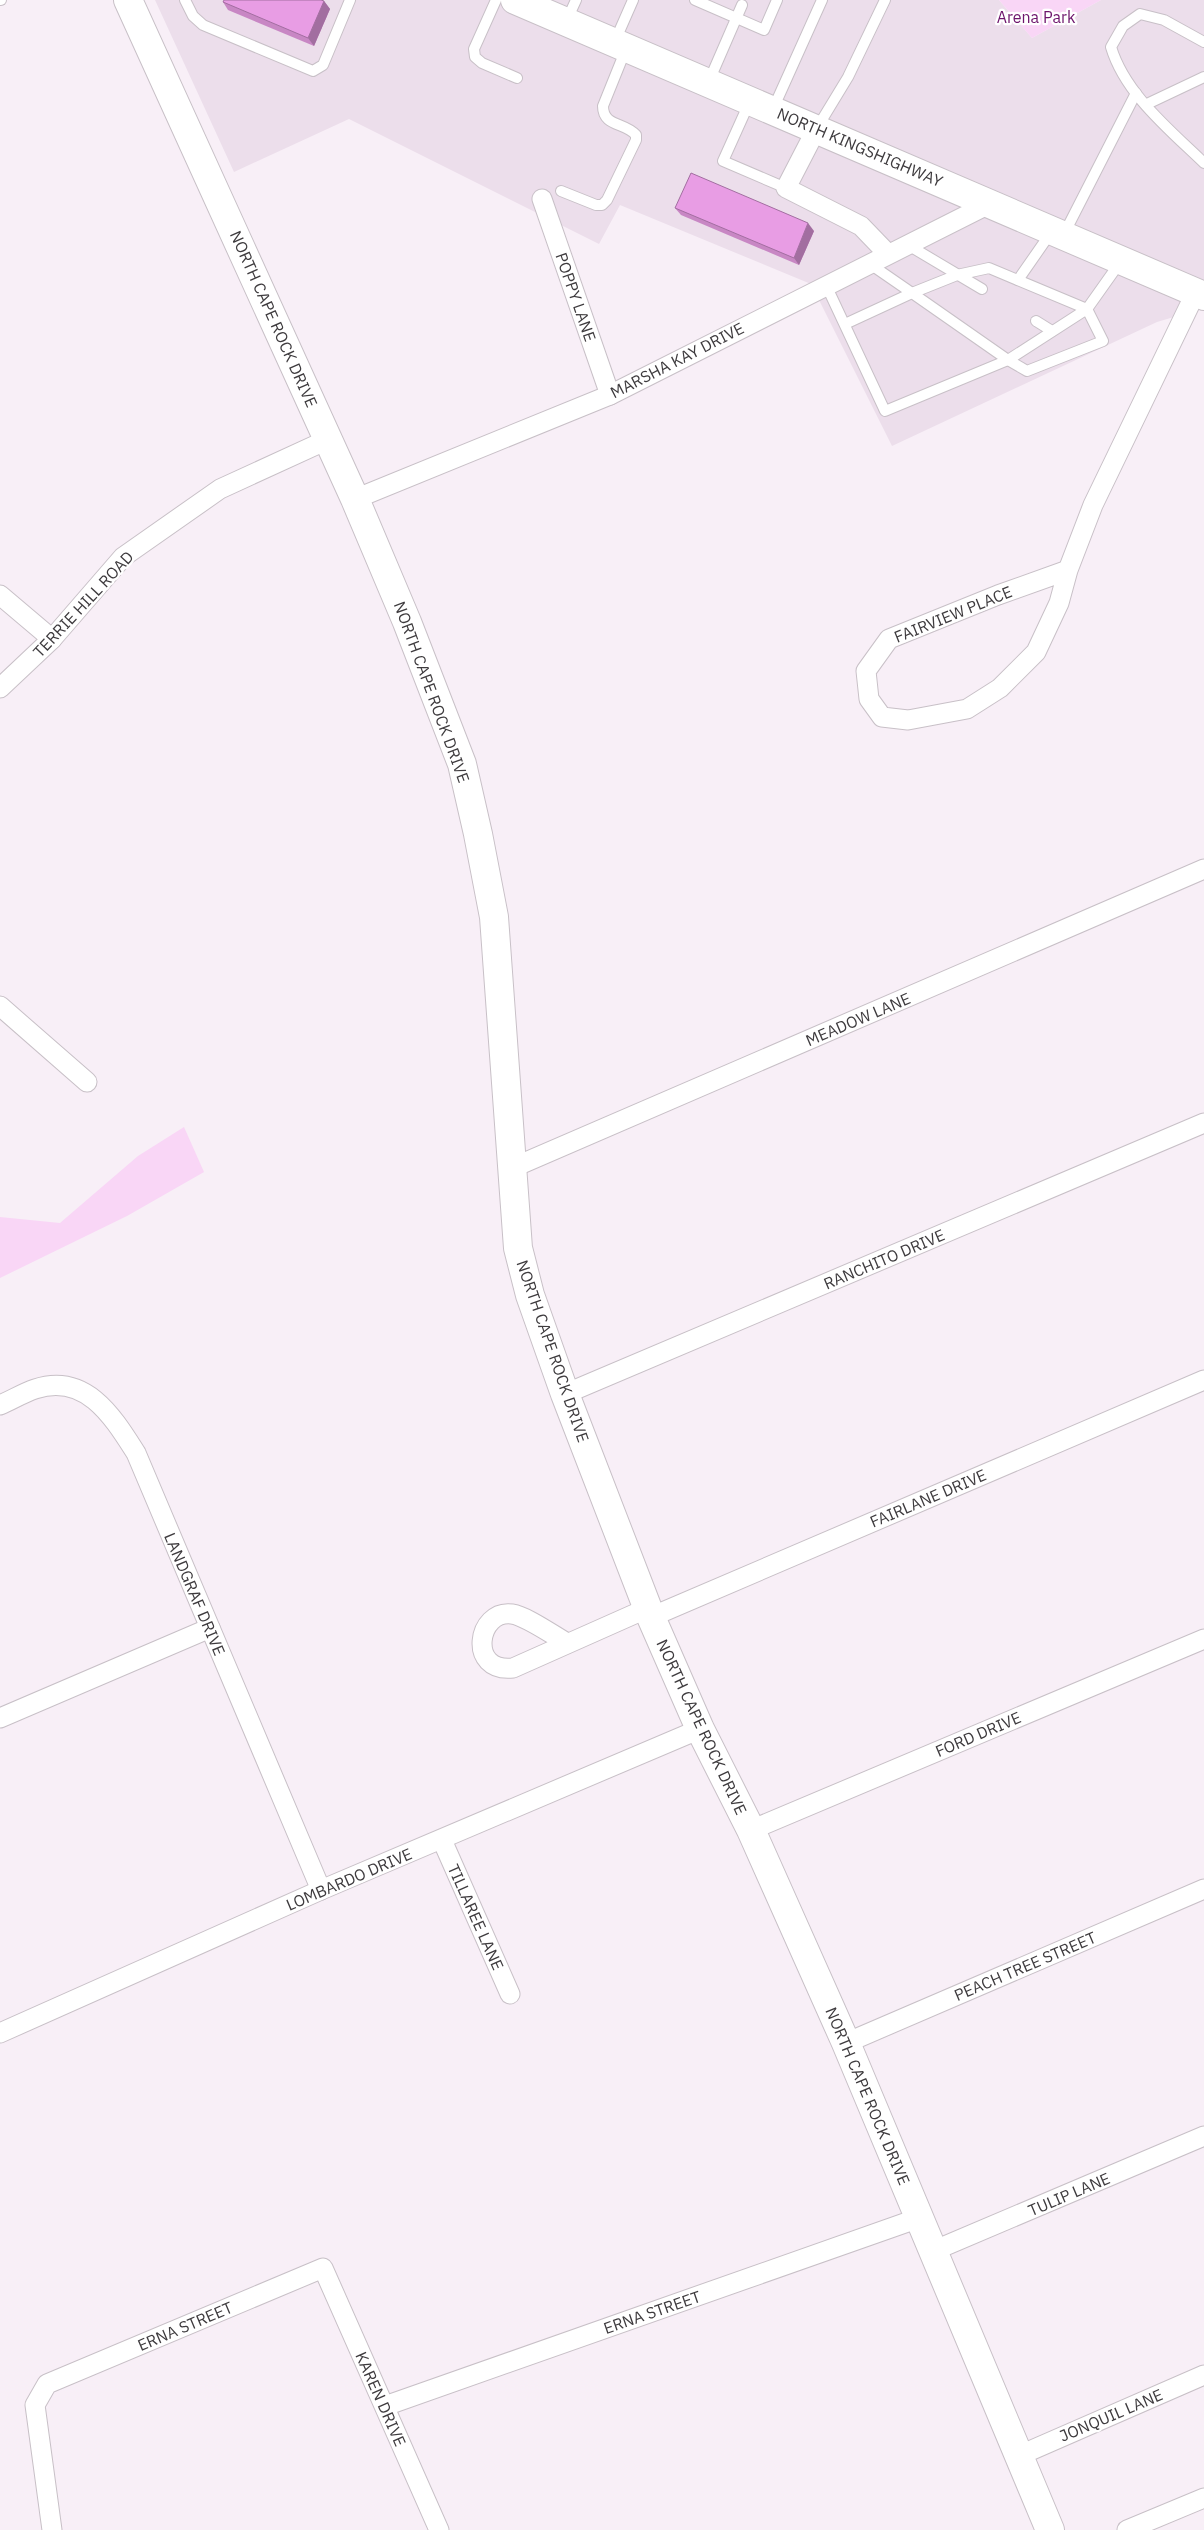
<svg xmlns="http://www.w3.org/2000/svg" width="1204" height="2530" font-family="'IBM Plex Sans',sans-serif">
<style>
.built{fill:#ecdeeb}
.green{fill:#f9d6f6}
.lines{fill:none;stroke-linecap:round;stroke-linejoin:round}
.lane-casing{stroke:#c8c0c7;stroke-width:12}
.street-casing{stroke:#c8c0c7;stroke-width:21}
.secondary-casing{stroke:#c8c0c7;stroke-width:30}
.primary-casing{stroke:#c8c0c7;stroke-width:30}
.lane{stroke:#fff;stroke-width:10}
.street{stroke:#fff;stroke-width:19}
.secondary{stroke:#fff;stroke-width:28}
.primary{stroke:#fff;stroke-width:28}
.wall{fill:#c887c4}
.shaded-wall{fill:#a26ea0}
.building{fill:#e89de4;stroke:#a26ea0}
.labels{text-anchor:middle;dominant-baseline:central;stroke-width:4.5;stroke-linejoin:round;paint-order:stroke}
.park-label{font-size:16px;fill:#6d146c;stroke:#fff}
.street-label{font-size:16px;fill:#3e3b3e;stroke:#fff}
</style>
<rect width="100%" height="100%" fill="#f8eff7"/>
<polygon class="built" points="155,0 999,0 1032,38 1101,0 1204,0 1204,308 1157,322 892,446 811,284 620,205 599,244 349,119 234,172"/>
<g class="green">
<polygon points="999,0 1101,0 1032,38"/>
<polygon points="184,1127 204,1172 127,1216 0,1278 0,1217 60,1223 138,1156"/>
</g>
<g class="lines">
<defs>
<g id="lane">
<polyline points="0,0 1,0"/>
<polyline points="185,0 193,16 203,25 313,71 323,65 350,0"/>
<polyline points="496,0 474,49 475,57 482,63 517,78"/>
<polyline points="695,0 764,30 777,0"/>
<polyline points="566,22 576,0"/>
<polyline points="615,41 633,0"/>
<path d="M 1204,42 L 1164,20 L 1140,14 L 1123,26 L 1111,47 C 1125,94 1170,130 1204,163"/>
<polyline points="709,81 742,5"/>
<polyline points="750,101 723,161 786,188"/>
<polyline points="1147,104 1204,77"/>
<polyline points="773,109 822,0"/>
<polyline points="817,128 848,77 885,0"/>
<path d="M 561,191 L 596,205 L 602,205 L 607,200 L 636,140 L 636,135 C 625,122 603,127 603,106 L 626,49"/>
<polyline points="1064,234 1136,93"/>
<polyline points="908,245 982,289"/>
<polyline points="1018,280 1052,231"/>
<polyline points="826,285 885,411 1008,360 912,293 957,275 989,268 1087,309 1121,261"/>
<polygon points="1087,309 1103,341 1027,371 1008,360"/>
<polyline points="1036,321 1052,331"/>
<polyline points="845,324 912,293 870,264"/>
</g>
<g id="street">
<polyline points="817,128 786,188 861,226 888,254"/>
<polyline points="542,199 610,395"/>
<polyline points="355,499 610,395 991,203"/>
<polyline points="1068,570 998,595 889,639 866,671 869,699 882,717 908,720 967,709 1000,688 1036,652 1059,603 1068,570 1093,505 1196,292"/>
<polyline points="0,595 52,639"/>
<polyline points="0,688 52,639 123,557 220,489 329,439"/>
<polyline points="0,1006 87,1082"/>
<polyline points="512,1168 1204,869"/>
<polyline points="565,1394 1204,1123"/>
<path d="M 0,1405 C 12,1400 23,1393 35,1389 C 86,1372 113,1417 136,1453 L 321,1890"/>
<polyline points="651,1617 1204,1380"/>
<path d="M 567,1643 C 553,1635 526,1616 512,1614 C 477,1609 467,1673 513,1668 L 648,1608"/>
<polyline points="0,1718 210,1628"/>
<polyline points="751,1830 1204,1639"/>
<polyline points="442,1840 510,1994"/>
<polyline points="0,2033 321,1890 700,1729"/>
<polyline points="846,2043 1204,1889"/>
<polyline points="933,2251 1204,2136"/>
<polyline points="385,2406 919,2218"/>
<polyline points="1018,2456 1204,2375"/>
<polyline points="52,2530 35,2405 47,2384 323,2268 439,2530"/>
<polyline points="1127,2530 1204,2498"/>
</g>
<polyline id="secondary" points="128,0 355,499 407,622 462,764 478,834 494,917 518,1248 530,1295 565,1394 651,1617 700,1729 751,1830 846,2043 1050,2530"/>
<polyline id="primary" points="515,0 1204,296"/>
</defs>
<use href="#lane" class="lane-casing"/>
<use href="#street" class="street-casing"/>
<use href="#secondary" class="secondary-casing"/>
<use href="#primary" class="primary-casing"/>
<use href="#lane" class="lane"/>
<use href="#street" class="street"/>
<use href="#secondary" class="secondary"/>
<use href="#primary" class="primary"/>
</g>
<g class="wall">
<polygon points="324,1 330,9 314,46 228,10 223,2"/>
<polygon points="675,208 814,231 799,265 681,215"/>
</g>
<g class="shaded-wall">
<polygon points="324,1 330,9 314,46 308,38"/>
<polygon points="808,223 814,231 799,265 794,258"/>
</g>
<g class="building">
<polygon points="224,0 321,0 324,1 308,38 223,2"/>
<polygon points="691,173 808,223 794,258 675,208"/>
</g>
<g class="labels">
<g class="park-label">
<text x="1036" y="17">Arena Park</text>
</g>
<g class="street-label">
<text transform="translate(860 147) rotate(23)">NORTH KINGSHIGHWAY</text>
<text transform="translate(576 297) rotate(71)">POPPY LANE</text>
<text transform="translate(274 319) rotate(66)">NORTH CAPE ROCK DRIVE</text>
<text transform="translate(677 360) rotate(-27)">MARSHA KAY DRIVE</text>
<text transform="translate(83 604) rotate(-47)">TERRIE HILL ROAD</text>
<text transform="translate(953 614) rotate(-22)">FAIRVIEW PLACE</text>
<text transform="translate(432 692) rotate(70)">NORTH CAPE ROCK DRIVE</text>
<text transform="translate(858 1019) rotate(-23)">MEADOW LANE</text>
<text transform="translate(884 1259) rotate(-23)">RANCHITO DRIVE</text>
<text transform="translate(553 1351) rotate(71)">NORTH CAPE ROCK DRIVE</text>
<text transform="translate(928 1498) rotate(-23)">FAIRLANE DRIVE</text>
<text transform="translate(195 1594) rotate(67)">LANDGRAF DRIVE</text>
<text transform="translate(702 1727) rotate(65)">NORTH CAPE ROCK DRIVE</text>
<text transform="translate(978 1734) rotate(-23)">FORD DRIVE</text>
<text transform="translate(349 1879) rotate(-23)">LOMBARDO DRIVE</text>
<text transform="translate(476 1917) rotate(66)">TILLAREE LANE</text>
<text transform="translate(1025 1966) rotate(-23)">PEACH TREE STREET</text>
<text transform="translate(868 2096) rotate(67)">NORTH CAPE ROCK DRIVE</text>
<text transform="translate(1069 2194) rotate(-23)">TULIP LANE</text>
<text transform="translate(652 2312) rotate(-19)">ERNA STREET</text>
<text transform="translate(185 2326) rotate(-23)">ERNA STREET</text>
<text transform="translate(381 2399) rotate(66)">KAREN DRIVE</text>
<text transform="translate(1111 2415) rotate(-23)">JONQUIL LANE</text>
</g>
</g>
</svg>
